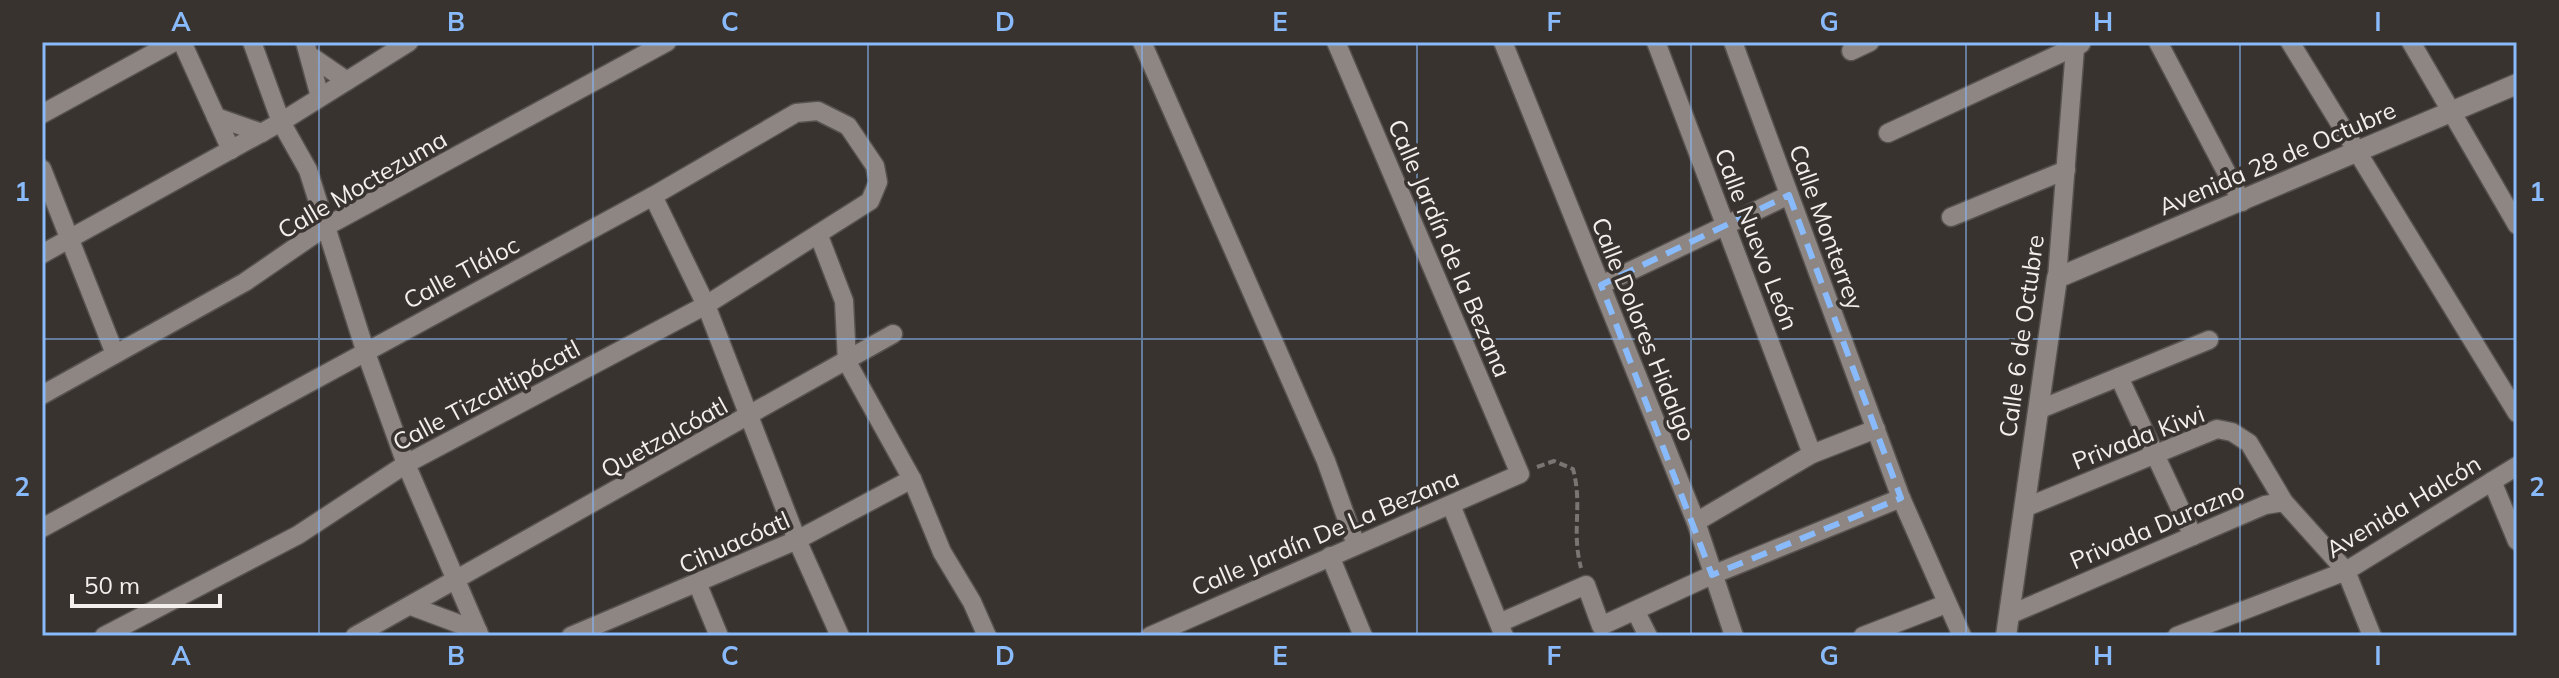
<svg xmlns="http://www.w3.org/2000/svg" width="2559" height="678" font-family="Mulish,sans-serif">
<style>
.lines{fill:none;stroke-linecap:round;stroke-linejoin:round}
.minor-casing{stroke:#57524f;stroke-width:21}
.tertiary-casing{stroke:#57524f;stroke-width:23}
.path{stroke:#7a7472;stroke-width:4;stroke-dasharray:8 4;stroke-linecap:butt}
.minor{stroke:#8d8683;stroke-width:18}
.tertiary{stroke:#8d8683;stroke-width:20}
.marked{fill:none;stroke:#88bafc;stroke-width:6;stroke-dasharray:16 10;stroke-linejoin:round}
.grid{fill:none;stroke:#88bafc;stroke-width:2;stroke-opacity:0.55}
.labels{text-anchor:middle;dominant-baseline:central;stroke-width:7;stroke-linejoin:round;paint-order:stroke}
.street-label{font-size:24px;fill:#f3efed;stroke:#393330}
.neatline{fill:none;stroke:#88bafc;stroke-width:3}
.grid-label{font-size:26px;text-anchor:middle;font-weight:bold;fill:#88bafc}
</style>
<rect width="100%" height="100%" fill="#393330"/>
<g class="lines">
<defs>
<g id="minor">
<polyline points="182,42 231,150"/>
<polyline points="252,42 281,122 308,170 365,350 406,464 480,636"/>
<polyline points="305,42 320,97"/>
<polyline points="1142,42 1326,461 1356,545"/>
<polyline points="1503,42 1696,522 1734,636"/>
<polyline points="1656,42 1812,454"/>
<polyline points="1733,42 1901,498 1962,636"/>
<polyline points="2158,42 2242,202"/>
<polyline points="2290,42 2517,413"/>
<polyline points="2411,42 2517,225"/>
<polyline points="1851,51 1870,42"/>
<polyline points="312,57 347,81"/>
<polyline points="42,114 174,42"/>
<polyline points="216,117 262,133"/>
<polyline points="1888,133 2081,44"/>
<polyline points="42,169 115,354"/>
<polyline points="653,196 706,305 797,540 840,636"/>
<polyline points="1951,217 2066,170"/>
<polyline points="819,236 844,301 847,362 912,479 942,552 972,602 987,636"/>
<polyline points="42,254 281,122 409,42"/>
<polyline points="2057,278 2075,48 2072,42"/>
<polyline points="1601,285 1789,195"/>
<polyline points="2119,377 2193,536"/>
<polyline points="42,395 245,282 325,227 667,42"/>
<polyline points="2038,410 2209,340"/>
<polyline points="2492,481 2517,541"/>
<polyline points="1451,505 1504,636"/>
<polyline points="2024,508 2217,429 2232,432 2249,443 2284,502 2346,571 2372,636"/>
<polyline points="1696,522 1812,454 1876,429"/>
<polyline points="42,528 653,196 796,113 818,111 848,126 875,166 878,182 870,201 706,305 406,464 298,535 104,636"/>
<polyline points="1330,556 1363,636"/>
<polyline points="698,585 719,636"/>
<polyline points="411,606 478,631"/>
<polyline points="1636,612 1648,636"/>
<polyline points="2009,615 2265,505 2284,502"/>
<polyline points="1499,623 1586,585 1601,626 1712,575 1901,498"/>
<polyline points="355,636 893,334"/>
<polyline points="571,636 797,540 912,479"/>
<polyline points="1150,636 1520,474 1336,42"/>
<polyline points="1863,636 1946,604"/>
<polyline points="2177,636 2346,571 2517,466"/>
</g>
<polyline id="tertiary" points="2006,636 2057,278 2517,84"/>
</defs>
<use href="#minor" class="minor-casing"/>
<use href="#tertiary" class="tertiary-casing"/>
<path class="path" d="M 1537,467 L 1554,461 L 1573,469 C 1583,506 1571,530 1581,568"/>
<use href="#minor" class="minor"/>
<use href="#tertiary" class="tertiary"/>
</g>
<path class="marked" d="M 1789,195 L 1901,498 L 1712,575 L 1601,285 Z"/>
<path class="grid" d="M 319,42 L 319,636M 593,42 L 593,636M 868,42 L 868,636M 1142,42 L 1142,636M 1417,42 L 1417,636M 1691,42 L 1691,636M 1966,42 L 1966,636M 2240,42 L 2240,636M 42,339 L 2517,339"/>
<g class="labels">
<g class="street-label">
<text transform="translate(2277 158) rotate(-23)">Avenida 28 de Octubre</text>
<text transform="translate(362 184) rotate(-30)">Calle Moctezuma</text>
<text transform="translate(1827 227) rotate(70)">Calle Monterrey</text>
<text transform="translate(1757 239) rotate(69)">Calle Nuevo León</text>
<text transform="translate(1450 248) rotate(67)">Calle Jardín de la Bezana</text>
<text transform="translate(461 272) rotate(-28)">Calle Tláloc</text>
<text transform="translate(1644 329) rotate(68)">Calle Dolores Hidalgo</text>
<text transform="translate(2021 336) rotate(-82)">Calle 6 de Octubre</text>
<text transform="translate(486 395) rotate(-28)">Calle Tizcaltipócatl</text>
<text transform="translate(664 437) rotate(-29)">Quetzalcóatl</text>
<text transform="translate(2138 437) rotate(-21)">Privada Kiwi</text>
<text transform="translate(2403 506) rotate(-31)">Avenida Halcón</text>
<text transform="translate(2157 525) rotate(-23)">Privada Durazno</text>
<text transform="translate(1325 532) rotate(-23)">Calle Jardín De La Bezana</text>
<text transform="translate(734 542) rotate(-24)">Cihuacóatl</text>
</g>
</g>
<rect width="2559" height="678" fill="none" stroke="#393330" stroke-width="88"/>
<path d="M72 594v12h148v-12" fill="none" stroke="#f3efed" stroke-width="4"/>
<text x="84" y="594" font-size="24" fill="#f3efed" stroke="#393330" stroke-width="6" paint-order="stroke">50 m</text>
<rect x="44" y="44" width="2471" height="590" class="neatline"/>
<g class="grid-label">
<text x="181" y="31">A</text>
<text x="456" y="31">B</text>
<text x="730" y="31">C</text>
<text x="1005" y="31">D</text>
<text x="1280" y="31">E</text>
<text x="1554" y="31">F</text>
<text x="1829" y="31">G</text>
<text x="2103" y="31">H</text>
<text x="2378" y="31">I</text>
<text x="22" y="201">1</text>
<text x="2537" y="201">1</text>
<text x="22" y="496">2</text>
<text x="2537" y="496">2</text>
<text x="181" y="665">A</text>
<text x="456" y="665">B</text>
<text x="730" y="665">C</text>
<text x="1005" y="665">D</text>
<text x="1280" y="665">E</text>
<text x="1554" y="665">F</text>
<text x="1829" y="665">G</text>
<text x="2103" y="665">H</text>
<text x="2378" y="665">I</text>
</g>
</svg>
